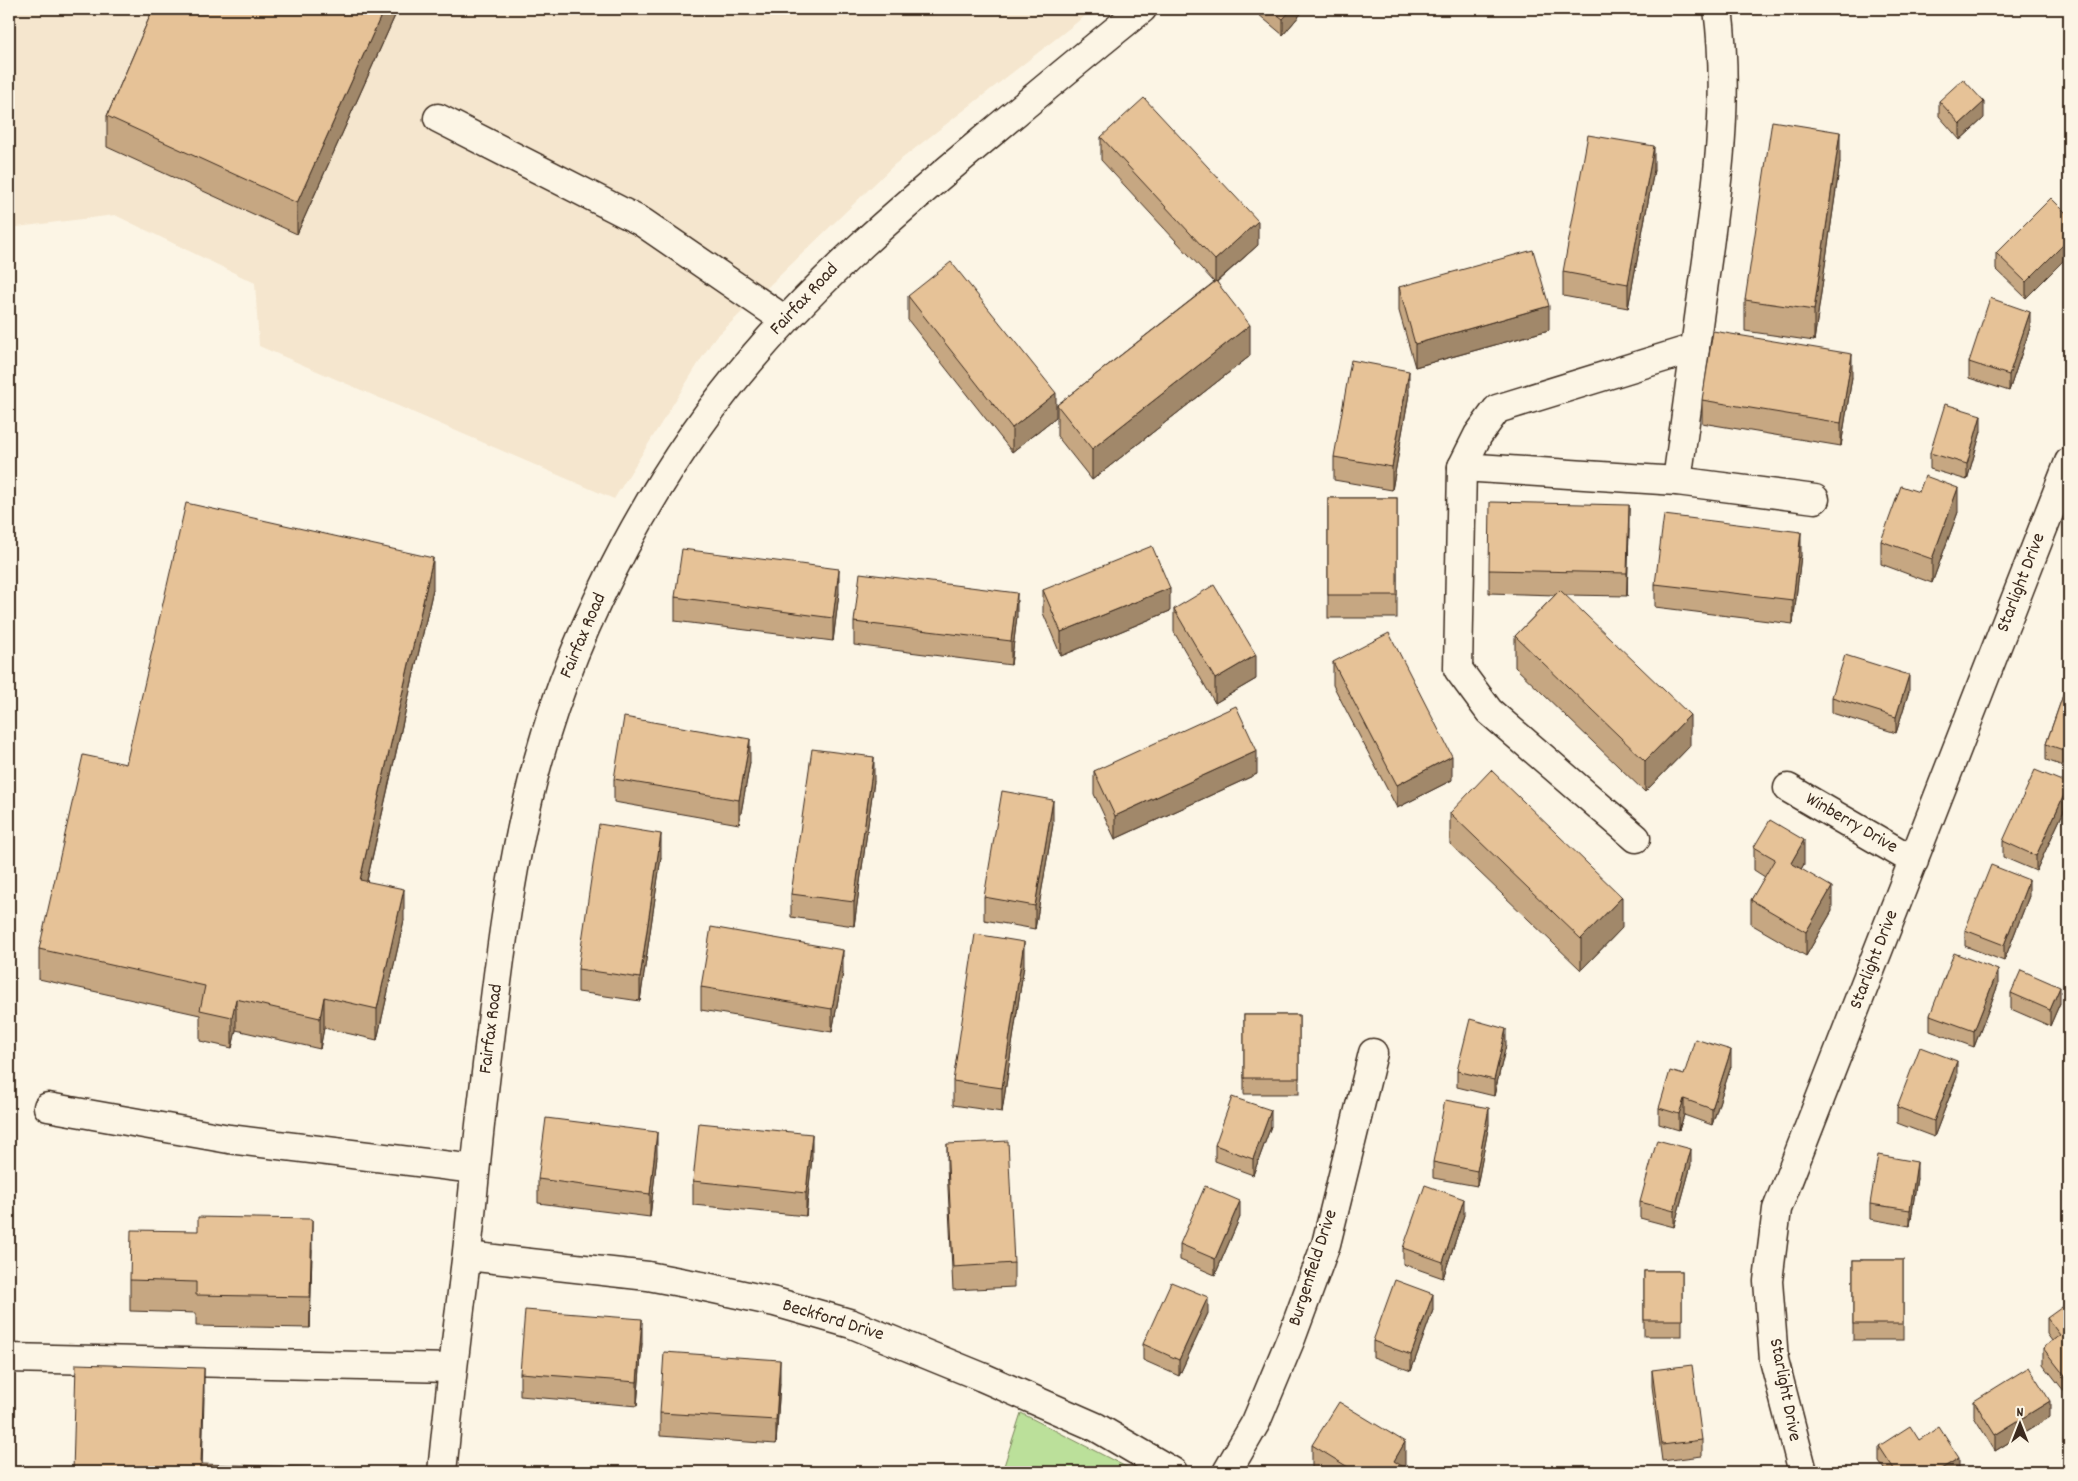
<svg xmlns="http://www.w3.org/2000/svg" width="2078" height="1481" font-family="Dekko,sans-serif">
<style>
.built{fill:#f5e6ce}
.green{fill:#bbe09a;stroke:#7b855c}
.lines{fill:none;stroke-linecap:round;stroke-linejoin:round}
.minor-casing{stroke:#3b2a1e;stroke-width:31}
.minor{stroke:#fcf5e5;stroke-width:28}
.wall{fill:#c6a782;stroke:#3b2a1e}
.shaded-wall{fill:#a1886a;stroke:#3b2a1e}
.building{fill:#e6c297;stroke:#3b2a1e}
.labels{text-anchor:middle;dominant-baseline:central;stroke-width:4.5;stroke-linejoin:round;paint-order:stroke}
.street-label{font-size:19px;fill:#3b2a1e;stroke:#fcf5e5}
</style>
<rect width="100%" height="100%" fill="#fcf5e5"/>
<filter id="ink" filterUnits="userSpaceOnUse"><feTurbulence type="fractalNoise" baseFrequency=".02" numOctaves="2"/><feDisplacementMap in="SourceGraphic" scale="10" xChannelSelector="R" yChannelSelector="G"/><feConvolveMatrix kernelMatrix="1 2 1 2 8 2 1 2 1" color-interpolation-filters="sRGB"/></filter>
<g filter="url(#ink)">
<polygon class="built" points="9,9 1094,9 895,164 713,340 614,499 259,346 255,283 115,215 9,228"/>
<polygon class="green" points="1021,1413 1136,1472 1002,1472"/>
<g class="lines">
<defs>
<g id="minor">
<polyline points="438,118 642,222 785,320"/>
<polyline points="1462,467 1677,481 1815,499"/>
<polyline points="1677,481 1695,348"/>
<polyline points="1788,788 1914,861"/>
<path d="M 1636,838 L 1489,711 L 1458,669 L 1462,467 L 1478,435 L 1497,409 L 1695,348 C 1709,236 1733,121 1718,9"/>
<polyline points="48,1107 229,1139 475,1169"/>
<polyline points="467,1256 648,1276 701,1286 775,1302 852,1324 982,1377 1096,1427 1173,1472"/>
<polyline points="9,1358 452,1368"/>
<path d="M 442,1472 C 449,1401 457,1331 466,1260 C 472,1209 476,1158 482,1107 C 496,991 507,873 538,761 C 577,619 658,467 754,356 C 821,277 898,211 977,145 C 1032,99 1087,53 1142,9"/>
<polyline points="1227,1472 1256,1422 1292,1336 1326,1244 1373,1053"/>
<polyline points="1803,1472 1774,1360 1768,1281 1777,1209 2069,462"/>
</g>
</defs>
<use href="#minor" class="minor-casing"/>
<use href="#minor" class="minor"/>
</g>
<g class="wall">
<polygon points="153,9 398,9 297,234 107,147 107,116"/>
<polygon points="1252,9 1305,9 1283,35"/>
<polygon points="1939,101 1984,118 1960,140 1939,116"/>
<polygon points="1101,137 1258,245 1217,282 1250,356 1092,480 1057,436 1057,405 1214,282 1101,160"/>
<polygon points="1840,162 1814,341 1745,331 1745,300"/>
<polygon points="1654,170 1628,308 1563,296 1563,272"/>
<polygon points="2069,216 2069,255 2026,298 1996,269 1996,253"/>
<polygon points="1399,287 1549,330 1415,367 1399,311"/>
<polygon points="908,296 1056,417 1012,452 908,320"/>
<polygon points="2030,328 2009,391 1969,378 1969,362"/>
<polygon points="1852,377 1841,446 1702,423 1702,400"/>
<polygon points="1409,394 1392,490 1334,480 1334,457"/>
<polygon points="1981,431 1967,480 1930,469 1930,453"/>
<rect x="1328" y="498" width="69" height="120"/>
<polygon points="1958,512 1932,583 1881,564 1881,541"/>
<polygon points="1629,529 1627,596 1565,595 1690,746 1645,792 1515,667 1515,636 1555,595 1489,593 1489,570"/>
<polygon points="1801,555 1793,624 1655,607 1655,584"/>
<polygon points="433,589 367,881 404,920 377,1040 324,1028 320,1049 236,1030 232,1048 200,1041 200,1015 39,979 39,949 126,764"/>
<polygon points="1043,590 1170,611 1061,656 1043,613"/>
<polygon points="839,593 833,641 675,621 675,597"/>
<polygon points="1174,609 1256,679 1215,703 1174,632"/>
<polygon points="1017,616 1011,665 854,645 854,622"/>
<polygon points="1333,662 1452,780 1397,808 1333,685"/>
<polygon points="2069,678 2069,768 2046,760 2046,744"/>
<polygon points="1909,691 1896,733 1832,713 1832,697"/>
<polygon points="750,762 739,824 614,802 614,779"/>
<polygon points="1094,771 1257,774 1115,839 1094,794"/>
<polygon points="874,781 854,926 791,917 791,894"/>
<polygon points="2069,800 2036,871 2003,857 2003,841"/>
<polygon points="1450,813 1622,928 1581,970 1450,844"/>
<polygon points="1053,824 1035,929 984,920 984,897"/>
<polygon points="1754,847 1804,864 1801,869 1832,911 1806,956 1751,924 1751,900 1765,877 1754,870"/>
<polygon points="661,857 640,1001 578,992 578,969"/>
<polygon points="2029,896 2004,961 1965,946 1965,930"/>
<polygon points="1024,965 1002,1112 953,1105 953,1081"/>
<polygon points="843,973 832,1032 701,1010 701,987"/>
<polygon points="1998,985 1974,1047 1930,1031 1930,1015"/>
<polygon points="2011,993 2060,1003 2050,1026 2011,1009"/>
<rect x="1244" y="1015" width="55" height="79"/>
<polygon points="1506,1045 1494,1096 1457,1087 1457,1071"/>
<polygon points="1731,1066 1712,1125 1684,1115 1679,1130 1659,1124 1659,1108 1684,1075"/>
<polygon points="1957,1077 1934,1137 1897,1123 1897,1107"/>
<polygon points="1489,1124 1477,1186 1433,1178 1433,1162"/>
<polygon points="1271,1126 1253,1175 1215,1161 1215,1145"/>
<polygon points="947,1144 1014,1263 1014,1287 953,1290 947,1167"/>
<polygon points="657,1156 650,1217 538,1203 538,1179"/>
<polygon points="812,1157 806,1216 693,1205 693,1181"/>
<polygon points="1691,1165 1674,1227 1640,1218 1640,1202"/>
<polygon points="1917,1178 1910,1226 1870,1219 1870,1204"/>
<polygon points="1464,1215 1443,1278 1403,1264 1403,1248"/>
<polygon points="1240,1217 1215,1275 1180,1260 1180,1244"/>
<polygon points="198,1231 312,1250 310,1328 196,1326 196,1313 130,1311 130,1280"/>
<rect x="1853" y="1260" width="50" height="80"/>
<rect x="1644" y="1271" width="38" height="65"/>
<polygon points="1433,1310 1411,1371 1373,1357 1373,1341"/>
<polygon points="2069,1310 2068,1396 2043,1364 2043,1348 2052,1341 2047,1334 2047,1318"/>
<polygon points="1208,1313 1179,1376 1143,1360 1143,1344"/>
<polygon points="642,1343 637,1406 520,1396 520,1373"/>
<polygon points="1652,1370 1702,1440 1702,1456 1662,1461 1652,1386"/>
<polygon points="780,1383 776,1444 660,1436 660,1413"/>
<polygon points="1974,1401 2050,1417 1995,1451 1974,1417"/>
<polygon points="1919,1440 1959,1472 1886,1472 1879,1462 1879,1446"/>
<polygon points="1312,1445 1405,1466 1404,1468 1408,1472 1318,1472 1312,1469"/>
</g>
<g class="shaded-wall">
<polygon points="384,9 398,9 297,234 297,203"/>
<polygon points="1292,9 1305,9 1283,35 1283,19"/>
<polygon points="1984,102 1984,118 1960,140 1960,124"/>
<polygon points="1840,132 1840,162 1814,341 1814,310"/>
<polygon points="1654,146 1654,170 1628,308 1628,284"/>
<polygon points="1258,221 1258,245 1215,283 1215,260"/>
<polygon points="2069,239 2069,255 2026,298 2026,282"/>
<polygon points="1549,306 1549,330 1415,367 1415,344"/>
<polygon points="2030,312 2030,328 2009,391 2009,375"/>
<polygon points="1250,325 1250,356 1092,480 1092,449"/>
<polygon points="1852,354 1852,377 1841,446 1841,423"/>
<polygon points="1409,371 1409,394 1392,490 1392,467"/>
<polygon points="1056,393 1056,417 1012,452 1012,428"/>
<polygon points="1981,415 1981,431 1967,480 1967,464"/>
<polygon points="1958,488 1958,512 1932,583 1932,559"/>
<polygon points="1629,505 1629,529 1627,596 1627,573"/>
<polygon points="1801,532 1801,555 1793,624 1793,600"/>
<polygon points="433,558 433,589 360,911 360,880"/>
<polygon points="839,569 839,593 833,641 833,618"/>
<polygon points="1170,588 1170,611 1061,656 1061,632"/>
<polygon points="1017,593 1017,616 1011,665 1011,641"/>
<polygon points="1256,655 1256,679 1215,703 1215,679"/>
<polygon points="1909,675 1909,691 1896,733 1896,717"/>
<polygon points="1690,715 1690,746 1645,792 1645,761"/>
<polygon points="750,739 750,762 739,824 739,800"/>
<polygon points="1257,751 1257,774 1115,839 1115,816"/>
<polygon points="1452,756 1452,780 1397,808 1397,785"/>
<polygon points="874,757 874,781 854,926 854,902"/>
<polygon points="2069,784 2069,800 2036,871 2036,856"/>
<polygon points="1053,800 1053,824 1035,929 1035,906"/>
<polygon points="661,834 661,857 640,1001 640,978"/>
<polygon points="1804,840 1804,864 1791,887 1791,863"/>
<polygon points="2029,880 2029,896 2004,961 2004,945"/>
<polygon points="1832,887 1832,911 1806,956 1806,932"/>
<polygon points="404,889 404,920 377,1040 377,1009"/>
<polygon points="1622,897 1622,928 1581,970 1581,939"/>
<polygon points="1024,942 1024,965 1002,1112 1002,1088"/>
<polygon points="843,950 843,973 832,1032 832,1009"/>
<polygon points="1998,970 1998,985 1974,1047 1974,1031"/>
<polygon points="2060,987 2060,1003 2050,1026 2050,1010"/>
<polygon points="324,997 324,1028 320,1049 320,1018"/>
<polygon points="236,999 236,1030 232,1048 232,1017"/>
<polygon points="1506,1029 1506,1045 1494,1096 1494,1080"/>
<polygon points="1731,1050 1731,1066 1712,1125 1712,1109"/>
<polygon points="1957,1061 1957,1077 1934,1137 1934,1121"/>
<polygon points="1684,1099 1684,1115 1679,1130 1679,1114"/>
<polygon points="1489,1108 1489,1124 1477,1186 1477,1171"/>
<polygon points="1271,1110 1271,1126 1253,1175 1253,1159"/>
<polygon points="657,1132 657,1156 650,1217 650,1194"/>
<polygon points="812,1134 812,1157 806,1216 806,1193"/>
<polygon points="1691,1149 1691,1165 1674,1227 1674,1211"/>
<polygon points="1917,1162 1917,1178 1910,1226 1910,1210"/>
<polygon points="1464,1199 1464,1215 1443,1278 1443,1262"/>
<polygon points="1240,1201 1240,1217 1215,1275 1215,1259"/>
<polygon points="312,1219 312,1250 310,1328 310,1297"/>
<polygon points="1433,1294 1433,1310 1411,1371 1411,1355"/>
<polygon points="1208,1297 1208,1313 1179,1376 1179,1360"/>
<polygon points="642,1319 642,1343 637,1406 637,1382"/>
<polygon points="780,1360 780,1383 776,1444 776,1420"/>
<polygon points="204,1368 204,1399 202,1472 201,1472"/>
<polygon points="2069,1379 2069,1395 2068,1396 2068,1380"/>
<polygon points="2050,1401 2050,1417 1995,1451 1995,1435"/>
<polygon points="1405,1442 1405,1466 1401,1472 1394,1461"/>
<polygon points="1959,1458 1959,1472 1936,1472"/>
</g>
<g class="building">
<polygon points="153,9 384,9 297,203 107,116"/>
<polygon points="1270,9 1292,9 1283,19"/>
<polygon points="1963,79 1984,102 1960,124 1939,101"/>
<polygon points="1144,98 1258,221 1215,260 1101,137"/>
<polygon points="1772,121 1840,132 1814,310 1745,300"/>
<polygon points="1588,135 1654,146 1628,284 1563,272"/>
<polygon points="2051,198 2069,216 2069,239 2026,282 1996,253"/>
<polygon points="1533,250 1549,306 1415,344 1399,287"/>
<polygon points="951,262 1056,393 1012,428 908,296"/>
<polygon points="1216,281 1250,325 1092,449 1057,405"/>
<polygon points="1990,298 2030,312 2009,375 1969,362"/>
<polygon points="1713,331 1852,354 1841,423 1702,400"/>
<polygon points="1351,360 1409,371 1392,467 1334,457"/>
<polygon points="1945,404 1981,415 1967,464 1930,453"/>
<polygon points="1925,476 1958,488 1932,559 1881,541 1901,486 1919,492"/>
<rect x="1328" y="498" width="69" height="97"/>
<polygon points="1490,502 1629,505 1627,573 1489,570"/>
<polygon points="186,503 433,558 360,880 404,889 377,1009 324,997 320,1018 236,999 232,1017 200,1010 205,986 39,949 83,755 126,764"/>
<polygon points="1664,515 1801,532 1793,600 1655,584"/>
<polygon points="1152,546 1170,588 1061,632 1043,590"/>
<polygon points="682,549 839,569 833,618 675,597"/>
<polygon points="860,573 1017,593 1011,641 854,622"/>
<polygon points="1214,585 1256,655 1215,679 1174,609"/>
<polygon points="1560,590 1690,715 1645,761 1515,636"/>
<polygon points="1389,633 1452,756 1397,785 1333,662"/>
<polygon points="1845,655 1909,675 1896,717 1832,697"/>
<polygon points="2069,678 2069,752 2046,744"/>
<polygon points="1236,706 1257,751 1115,816 1094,771"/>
<polygon points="624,717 750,739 739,800 614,779"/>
<polygon points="812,749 874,757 854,902 791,894"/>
<polygon points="1491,770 1622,897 1581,939 1450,813"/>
<polygon points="2035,770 2069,784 2036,856 2003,841"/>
<polygon points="1002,791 1053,800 1035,906 984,897"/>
<polygon points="1770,820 1804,840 1791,863 1832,887 1806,932 1751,900 1775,859 1754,847"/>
<polygon points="599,824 661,834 640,978 578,969"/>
<polygon points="1991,865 2029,880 2004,945 1965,930"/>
<polygon points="711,927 843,950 832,1009 701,987"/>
<polygon points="975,934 1024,942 1002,1088 953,1081"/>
<polygon points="1954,953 1998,970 1974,1031 1930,1015"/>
<polygon points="2021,970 2060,987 2050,1010 2011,993"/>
<rect x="1244" y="1015" width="55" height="63"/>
<polygon points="1470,1019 1506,1029 1494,1080 1457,1071"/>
<polygon points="1695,1039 1731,1050 1712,1109 1684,1099 1679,1114 1659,1108 1670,1071 1684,1075"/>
<polygon points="1920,1047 1957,1061 1934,1121 1897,1107"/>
<polygon points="1232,1097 1271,1110 1253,1159 1215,1145"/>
<polygon points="1445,1100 1489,1108 1477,1171 1433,1162"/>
<polygon points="546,1118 657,1132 650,1194 538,1179"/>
<polygon points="699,1123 812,1134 806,1193 693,1181"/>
<polygon points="1657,1140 1691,1149 1674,1211 1640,1202"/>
<polygon points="1008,1141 1014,1263 953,1267 947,1144"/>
<polygon points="1878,1155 1917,1162 1910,1210 1870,1204"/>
<polygon points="1425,1185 1464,1199 1443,1262 1403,1248"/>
<polygon points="1205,1186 1240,1201 1215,1259 1180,1244"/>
<polygon points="198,1217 312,1219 310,1297 196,1295 196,1282 130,1280 131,1230 198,1231"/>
<rect x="1853" y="1260" width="50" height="64"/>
<rect x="1644" y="1271" width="38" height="49"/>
<polygon points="1395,1280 1433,1294 1411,1355 1373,1341"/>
<polygon points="1171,1282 1208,1297 1179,1360 1143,1344"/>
<polygon points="2065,1305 2069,1310 2069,1379 2068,1380 2043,1348 2060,1335 2047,1318"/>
<polygon points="525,1310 642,1319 637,1382 520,1373"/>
<polygon points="664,1352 780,1360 776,1420 660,1413"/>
<polygon points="76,1364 204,1368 201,1464 327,1468 326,1472 73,1472"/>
<polygon points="1692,1365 1702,1440 1662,1445 1652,1370"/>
<polygon points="2029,1367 2050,1401 1995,1435 1974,1401"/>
<polygon points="1339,1402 1405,1442 1394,1461 1408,1470 1407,1472 1356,1472 1312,1445"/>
<polygon points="1910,1426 1919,1440 1939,1427 1959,1458 1936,1472 1896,1472 1879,1446"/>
</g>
</g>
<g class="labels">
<g class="street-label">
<text transform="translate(805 300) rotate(-47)">Fairfax Road</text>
<text transform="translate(2022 583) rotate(-69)">Starlight Drive</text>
<text transform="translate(584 636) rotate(-67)">Fairfax Road</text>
<text transform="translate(1851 824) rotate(30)">Winberry Drive</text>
<text transform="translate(1875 960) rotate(-69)">Starlight Drive</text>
<text transform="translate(492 1029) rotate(-83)">Fairfax Road</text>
<text transform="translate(1314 1268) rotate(-72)">Burgenfield Drive</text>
<text transform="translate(833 1321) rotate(17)">Beckford Drive</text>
<text transform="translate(1784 1390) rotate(79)">Starlight Drive</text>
</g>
</g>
<rect width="2078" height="1481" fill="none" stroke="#fcf5e5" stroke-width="30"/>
<rect x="15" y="15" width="2048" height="1451" fill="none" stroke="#3b2a1e" stroke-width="2" filter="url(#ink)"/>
<g transform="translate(2020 1424)" stroke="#fcf5e5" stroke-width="4" paint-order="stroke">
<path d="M0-4L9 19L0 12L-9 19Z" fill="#3b2a1e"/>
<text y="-8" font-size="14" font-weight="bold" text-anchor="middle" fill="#3b2a1e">N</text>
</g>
</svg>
